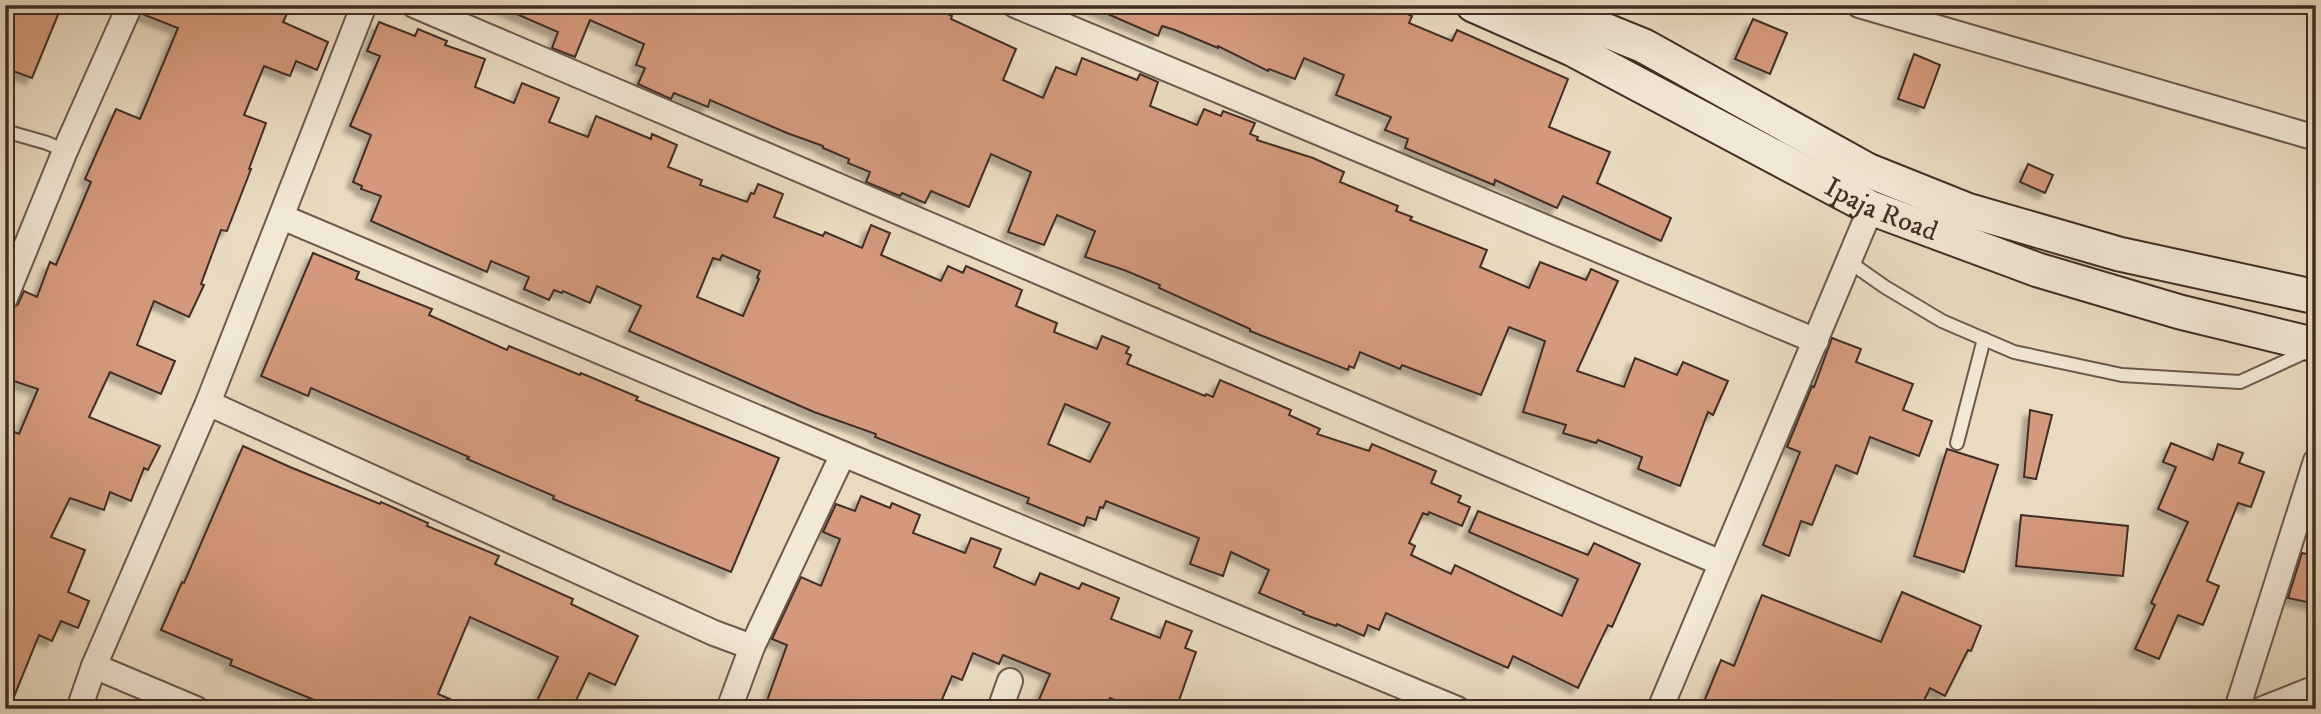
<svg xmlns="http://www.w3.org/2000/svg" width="2321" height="714" font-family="'IM FELL DW Pica',serif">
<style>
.building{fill:#d4997c;stroke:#402e25;stroke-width:2;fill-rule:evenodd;filter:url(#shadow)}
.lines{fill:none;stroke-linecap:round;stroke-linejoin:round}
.lane-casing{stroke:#6a594c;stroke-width:16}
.street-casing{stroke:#6a594c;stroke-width:28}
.secondary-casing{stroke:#402e25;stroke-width:37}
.lane{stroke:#f1e8d6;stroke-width:12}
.street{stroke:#f1e8d6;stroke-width:24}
.secondary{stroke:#f1e8d6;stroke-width:33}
.labels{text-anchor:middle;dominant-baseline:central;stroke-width:6;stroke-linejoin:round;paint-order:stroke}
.street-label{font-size:28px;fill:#402e25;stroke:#f1e8d6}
</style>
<defs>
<filter id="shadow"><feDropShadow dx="-6" dy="6" stdDeviation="2" flood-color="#0004"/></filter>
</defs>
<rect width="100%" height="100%" fill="#eadbc0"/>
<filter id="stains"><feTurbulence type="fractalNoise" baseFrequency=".00286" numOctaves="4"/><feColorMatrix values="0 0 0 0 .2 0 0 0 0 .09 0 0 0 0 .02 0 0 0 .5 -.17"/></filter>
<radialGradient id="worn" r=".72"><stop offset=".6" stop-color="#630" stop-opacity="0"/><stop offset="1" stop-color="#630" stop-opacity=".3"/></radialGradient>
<g class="building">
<polygon points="5,5 62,5 32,78 5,68"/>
<polygon points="145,5 291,5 283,22 328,42 317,70 296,61 290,76 264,66 244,115 266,123 249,169 251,169 227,231 221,230 201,284 204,285 189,317 154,301 137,345 175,361 161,394 110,372 89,417 160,446 148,470 144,468 131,501 110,492 104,510 70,498 51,537 85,550 68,592 89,601 78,628 61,621 52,641 39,635 9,709 5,709 5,428 19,434 38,389 5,378 5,319 8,312 18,304 24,291 37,297 50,262 56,265 91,182 85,179 116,109 140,119 178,28 142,14"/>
<polygon points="496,5 718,5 736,13 739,5 929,5 952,16 951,19 1016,49 1003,80 1043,98 1056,67 1076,75 1082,58 1137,80 1140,74 1158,82 1150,106 1197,125 1204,109 1221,116 1223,111 1255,123 1250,134 1258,137 1257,140 1313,158 1344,172 1340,182 1398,206 1396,211 1412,217 1410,220 1487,250 1480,267 1529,288 1540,262 1586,280 1591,269 1618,281 1577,371 1624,387 1635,358 1677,375 1683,362 1728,381 1713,415 1708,412 1680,486 1638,469 1642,457 1598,440 1596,443 1563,433 1566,425 1523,412 1545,341 1509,327 1481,395 1402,365 1400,369 1360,352 1354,368 1349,366 1348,370 1250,331 1250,329 1159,288 1160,285 1124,270 1085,257 1095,231 1057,215 1044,245 1008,232 1031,172 991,154 969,207 931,191 925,203 902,193 900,196 866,182 870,172 848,163 849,159 823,148 823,146 787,133 710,100 708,107 674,93 671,99 638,84 645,68 636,65 644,44 590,20 575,57 552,48 558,32"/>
<polygon points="1087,5 1268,5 1283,11 1285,5 1387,5 1412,16 1409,23 1452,41 1457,30 1568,79 1549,127 1610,152 1597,183 1671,218 1661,241 1563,196 1557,208 1495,180 1494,185 1405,148 1408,139 1385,130 1391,117 1336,95 1344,75 1304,58 1295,79 1269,69 1268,71 1218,46 1218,48 1175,30 1162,26 1158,36"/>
<polygon points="1753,19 1787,33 1770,74 1735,59"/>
<path d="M 379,22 L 415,36 L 418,29 L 447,41 L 445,45 L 485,59 L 475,87 L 514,103 L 522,83 L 559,98 L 549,122 L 588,137 L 596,116 L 651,139 L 652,134 L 677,145 L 668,167 L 702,180 L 700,185 L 747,202 L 751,193 L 754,194 L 758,184 L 783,194 L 774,217 L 823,236 L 825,232 L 862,248 L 871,225 L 890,233 L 881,255 L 941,281 L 948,266 L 963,273 L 966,266 L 1022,290 L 1016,306 L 1057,323 L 1054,332 L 1097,349 L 1102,336 L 1129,347 L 1126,353 L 1131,355 L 1127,364 L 1205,396 L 1206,394 L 1213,397 L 1220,380 L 1291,410 L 1289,415 L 1320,429 L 1317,434 L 1369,451 L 1372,444 L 1436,471 L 1431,483 L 1461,496 L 1458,502 L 1470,507 L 1462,526 L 1429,512 L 1428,515 L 1423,513 L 1409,543 L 1415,546 L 1411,555 L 1451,574 L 1455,565 L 1562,616 L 1578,579 L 1469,532 L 1478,511 L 1588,555 L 1594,543 L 1640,564 L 1612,627 L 1608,625 L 1578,688 L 1513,656 L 1508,668 L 1386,613 L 1379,630 L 1368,625 L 1364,636 L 1337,624 L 1336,626 L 1303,614 L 1304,612 L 1259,593 L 1269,570 L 1231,552 L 1223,576 L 1190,564 L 1199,538 L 1106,501 L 1103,508 L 1100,507 L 1096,520 L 1087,517 L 1084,526 L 1027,503 L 1029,498 L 875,437 L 876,434 L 814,412 L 629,331 L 641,306 L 597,286 L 590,303 L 563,291 L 562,293 L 554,290 L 549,300 L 524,289 L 529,277 L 491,261 L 487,272 L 371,221 L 381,196 L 361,189 L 362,186 L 353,182 L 371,135 L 350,126 L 380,56 L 367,51 ZM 722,255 L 760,271 L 757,278 L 759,279 L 743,316 L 697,297 L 713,258 L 720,260 ZM 1065,404 L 1110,423 L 1090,462 L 1048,444 Z"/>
<polygon points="1914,54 1940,65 1924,108 1898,99"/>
<polygon points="2028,164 2053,175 2045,193 2020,182"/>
<polygon points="313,253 359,272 356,279 432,309 429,315 507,350 509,346 580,375 581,373 638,397 636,400 779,458 731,572 553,499 554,496 467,459 469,457 311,388 308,396 261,376"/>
<polygon points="1832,338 1861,349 1856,362 1913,384 1903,410 1932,421 1919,456 1870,437 1857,474 1836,465 1812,525 1801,521 1789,556 1763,545 1800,452 1787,447 1812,386 1814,387"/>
<polygon points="2030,410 2052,415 2036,479 2024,477"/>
<polygon points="2171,443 2213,460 2218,444 2243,453 2239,463 2264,472 2251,507 2238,503 2207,581 2219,586 2203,625 2178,615 2159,659 2135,649 2155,605 2151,603 2188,522 2158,509 2176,467 2163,462"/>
<polygon points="243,446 290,467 380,504 381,502 428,523 427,526 499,556 495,564 573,599 571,604 638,636 615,685 589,673 572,709 533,709 558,657 470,617 438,694 473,709 336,709 230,665 232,660 161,630 182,582 184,583"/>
<polygon points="1947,449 1998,465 1964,572 1914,556"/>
<polygon points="861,496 890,508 892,503 920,515 913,533 965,553 971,538 1001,549 994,567 1035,585 1040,573 1079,589 1082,583 1119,598 1111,619 1160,638 1166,621 1192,631 1185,648 1196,652 1176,709 1137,709 1110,698 1105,709 1035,709 1050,674 1003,655 999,664 973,653 962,680 952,676 938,709 764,709 787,645 772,639 801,577 821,586 840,539 823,532 836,504 855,511"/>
<polygon points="2021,515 2128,526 2123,576 2016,566"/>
<polygon points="2302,553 2316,556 2316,604 2288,598"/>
<polygon points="1902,592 1981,626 1971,651 1968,650 1945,696 1930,688 1920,709 1701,709 1721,660 1734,666 1762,595 1881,642"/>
</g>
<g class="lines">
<defs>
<g id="lane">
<polyline points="5,131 47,143 65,151"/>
<polyline points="1848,261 1885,287 1942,321 2014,352 2122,375 2240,382 2308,351"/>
<polyline points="1957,443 1984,339"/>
</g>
<g id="street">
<polyline points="414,5 1721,563"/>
<polyline points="1015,5 1816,341"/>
<polyline points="1859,5 2316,138"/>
<polyline points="282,217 843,454 1457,709"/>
<polyline points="5,298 65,151 130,5"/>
<polyline points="208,403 714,633 752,647"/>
<polyline points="94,666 196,709"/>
<polyline points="79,709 94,666 208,403 364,5"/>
<polyline points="729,709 752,647 843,454"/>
<polyline points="1000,709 1010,681"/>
<polyline points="1660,709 1871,208"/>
<polyline points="2237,709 2316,461"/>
<polyline points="2263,709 2316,688"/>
</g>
<g id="secondary">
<path id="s1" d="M 1473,5 L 1572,49 L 1871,208 L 2038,270 L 2180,312 L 2316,345"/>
<polyline points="1543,5 1644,46 1867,170 1967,210 2119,254 2316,297"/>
</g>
</defs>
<use href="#lane" class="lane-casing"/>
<use href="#street" class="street-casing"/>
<use href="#secondary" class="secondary-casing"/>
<use href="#lane" class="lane"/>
<use href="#street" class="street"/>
<use href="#secondary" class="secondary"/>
</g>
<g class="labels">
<g class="street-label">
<text stroke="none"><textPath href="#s1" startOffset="457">Ipaja Road</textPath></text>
</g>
</g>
<rect width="2321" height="714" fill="none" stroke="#eadbc0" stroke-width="28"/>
<rect x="7" y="7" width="2307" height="700" fill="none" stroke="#402e25" stroke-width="3.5"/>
<rect x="14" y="14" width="2293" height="686" fill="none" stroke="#402e25" stroke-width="2"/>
<rect width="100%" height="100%" filter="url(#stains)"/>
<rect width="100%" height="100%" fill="url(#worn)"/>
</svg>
